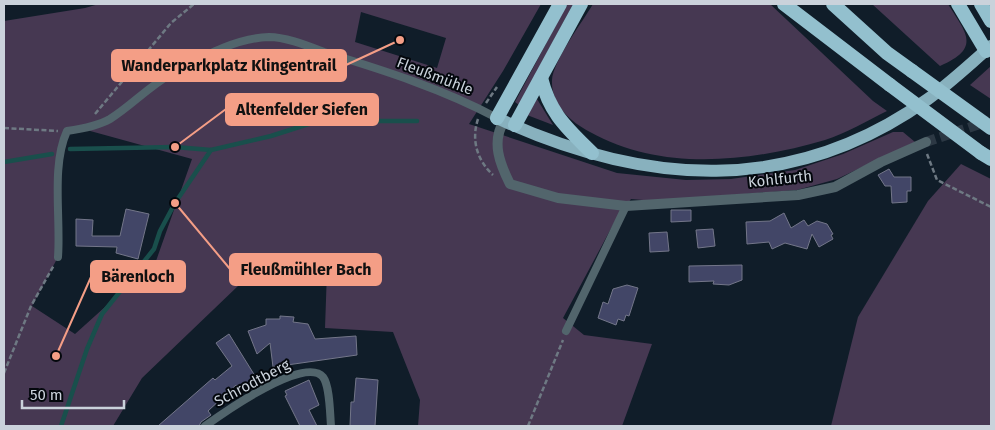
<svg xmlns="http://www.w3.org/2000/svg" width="995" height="430" font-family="'Fira Sans',sans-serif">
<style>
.green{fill:#463852;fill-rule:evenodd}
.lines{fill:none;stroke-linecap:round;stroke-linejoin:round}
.stream{stroke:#194f4c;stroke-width:4.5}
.building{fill:#424667;stroke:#737689}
.minor-tunnel{stroke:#2c3844;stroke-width:10;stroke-dasharray:10 5;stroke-linecap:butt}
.path{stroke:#6e7983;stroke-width:2.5;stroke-dasharray:5 2.5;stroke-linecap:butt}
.service{stroke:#52656c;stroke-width:8}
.minor{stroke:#52656c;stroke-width:10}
.primary{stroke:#88b1be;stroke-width:12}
.trunk{stroke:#93c0ce;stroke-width:14}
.trunk-bridge{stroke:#93c0ce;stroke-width:14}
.labels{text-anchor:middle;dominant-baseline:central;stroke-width:4;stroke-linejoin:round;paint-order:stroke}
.street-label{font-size:15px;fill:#cad2db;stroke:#03070c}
.leader{fill:none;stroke:#f49e86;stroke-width:2}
.callout-dot{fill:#f49e86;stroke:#03070c;stroke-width:2}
.callout{fill:#f49e86;stroke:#f49e86;stroke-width:2}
.callout-label{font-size:16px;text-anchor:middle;font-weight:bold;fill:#111}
</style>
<rect width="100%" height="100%" fill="#101d29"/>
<g class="green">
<path d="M 99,4 L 541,4 L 503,71 L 469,124 L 617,173 L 686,180 L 731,179 L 795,170 L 843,154 L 893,132 L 903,132 L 915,142 L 837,179 L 797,190 L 655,201 L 631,199 L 615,221 L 563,318 L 584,335 L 652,344 L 622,426 L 418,426 L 420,400 L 393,332 L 325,328 L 327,271 L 263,262 L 142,378 L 113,426 L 4,426 L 4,21 L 85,8 ZM 361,12 L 446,38 L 437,68 L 355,42 ZM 83,129 L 192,159 L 156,261 L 75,334 L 32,306 L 58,257 L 61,144 L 67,131 Z"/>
<polygon points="567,4 573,4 519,105 515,102"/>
<path d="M 593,4 L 770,4 L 873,101 L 887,111 C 867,121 846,133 825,140 C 750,162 661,172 590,132 C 570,121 551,105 552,80 C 553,61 583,21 593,4 Z"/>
<path d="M 872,4 L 948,4 C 966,33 982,48 940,66 Z"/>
<polygon points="991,66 991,99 970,85"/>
<polygon points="537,99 553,125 527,115"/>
<polygon points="961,164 991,179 991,426 831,426 858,317 928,201"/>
</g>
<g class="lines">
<g class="stream">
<polyline points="70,149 175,147 211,150"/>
<polyline points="4,162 52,154"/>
<polyline points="61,426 87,349 102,314 154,249 160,231 175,203 211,150 271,136 318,121 417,121"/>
</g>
</g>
<g class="building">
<polygon points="889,169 894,177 911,177 911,191 907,191 907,202 892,203 891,186 885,186 878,175"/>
<polygon points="126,209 149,214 138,259 116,253 117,247 76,246 76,219 93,220 92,236 120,236"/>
<polygon points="671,210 691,210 691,221 671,222"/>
<polygon points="784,213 791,228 804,220 808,226 817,221 827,224 833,234 831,235 833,239 819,247 812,234 807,249 785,243 772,249 769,242 747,244 746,222 770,221"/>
<polygon points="713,229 715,246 698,248 696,230"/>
<polygon points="667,232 669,251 650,252 649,233"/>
<polygon points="742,265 742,280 729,285 713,284 714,281 689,282 689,266"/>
<polygon points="627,285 638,288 629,316 626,315 624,321 618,319 616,325 598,318 603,302 608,304 613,289"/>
<polygon points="280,316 294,317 293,322 308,324 315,339 356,336 357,355 273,367 270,343 257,354 248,331 266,325 266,319 280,319"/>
<polygon points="229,334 260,384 247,391 243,386 240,388 236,385 208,411 211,415 201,422 199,426 158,426 213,378 215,380 232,366 216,343"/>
<polygon points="356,378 378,380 375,426 350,426 351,402 354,402"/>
<polygon points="309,380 319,405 309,410 317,426 300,426 285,396 287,395 285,391"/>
</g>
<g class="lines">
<polyline class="minor-tunnel" points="926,142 989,121"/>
<g class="path">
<polyline points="486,103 497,87"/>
<polyline points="95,114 171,23 194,4"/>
<path d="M 478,119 C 471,140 477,160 493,175"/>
<polyline points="4,128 58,131"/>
<polyline points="927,154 937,180 991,207"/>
<polyline points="4,373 31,306 54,265"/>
<polyline points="528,426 563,340"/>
</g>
<g class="service">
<path d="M 58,257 C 61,218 51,166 67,131 C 81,129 98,126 110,119 C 131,106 148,87 171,74 C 201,58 234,38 269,37 C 286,37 308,46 324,52 C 383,70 443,89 497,118"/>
<polyline points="566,331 626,206"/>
<path d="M 205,426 C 223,413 305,355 323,377 C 330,386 330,415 331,426"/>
</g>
<path class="minor" d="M 504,121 C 491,142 500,164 510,184 L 558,198 L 626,206 L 798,195 L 835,187 L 881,162 L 926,142"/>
<path class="primary" d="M 497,118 C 644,186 791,197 928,99 C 950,83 970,64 991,46"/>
<g class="trunk">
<polyline points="784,4 890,85"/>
<polyline points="833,4 887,53 912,71"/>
<polyline points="958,4 986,51"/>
<polyline points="981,4 991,21"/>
<path d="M 541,78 C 550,114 567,128 592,153"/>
<polyline points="497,118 560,4"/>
<polyline points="515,125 581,4"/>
<polyline points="981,153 991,159"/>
</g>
<g class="trunk-bridge">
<polyline points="912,71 991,128"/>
<polyline points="890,85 981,153"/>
</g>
</g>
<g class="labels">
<g class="street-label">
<text transform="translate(435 76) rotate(21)">Fleußmühle</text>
<text transform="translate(780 179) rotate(-6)">Kohlfurth</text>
<text transform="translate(252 383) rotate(-28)">Schrodtberg</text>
</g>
</g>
<path class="leader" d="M400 40L346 65M175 147L226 109M175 203L230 269M56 356L91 277"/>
<g class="callout-dot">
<circle cx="400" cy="40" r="5"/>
<circle cx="175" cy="147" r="5"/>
<circle cx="175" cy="203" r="5"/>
<circle cx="56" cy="356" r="5"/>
</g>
<g class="callout">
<rect x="112" y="50" width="234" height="31" rx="5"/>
<rect x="226" y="94" width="152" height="31" rx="5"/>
<rect x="230" y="254" width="151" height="31" rx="5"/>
<rect x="91" y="261" width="94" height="31" rx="5"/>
</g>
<g class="callout-label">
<text x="229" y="71">Wanderparkplatz Klingentrail</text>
<text x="302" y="115">Altenfelder Siefen</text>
<text x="306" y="275">Fleußmühler Bach</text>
<text x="138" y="282">Bärenloch</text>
</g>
<rect width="995" height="430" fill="none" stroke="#cad2db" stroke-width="10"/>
<path d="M22 400v8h102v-8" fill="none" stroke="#cad2db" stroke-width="2.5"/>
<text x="30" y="400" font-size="15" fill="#cad2db" stroke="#03070c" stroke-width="4" paint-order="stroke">50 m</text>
</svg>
